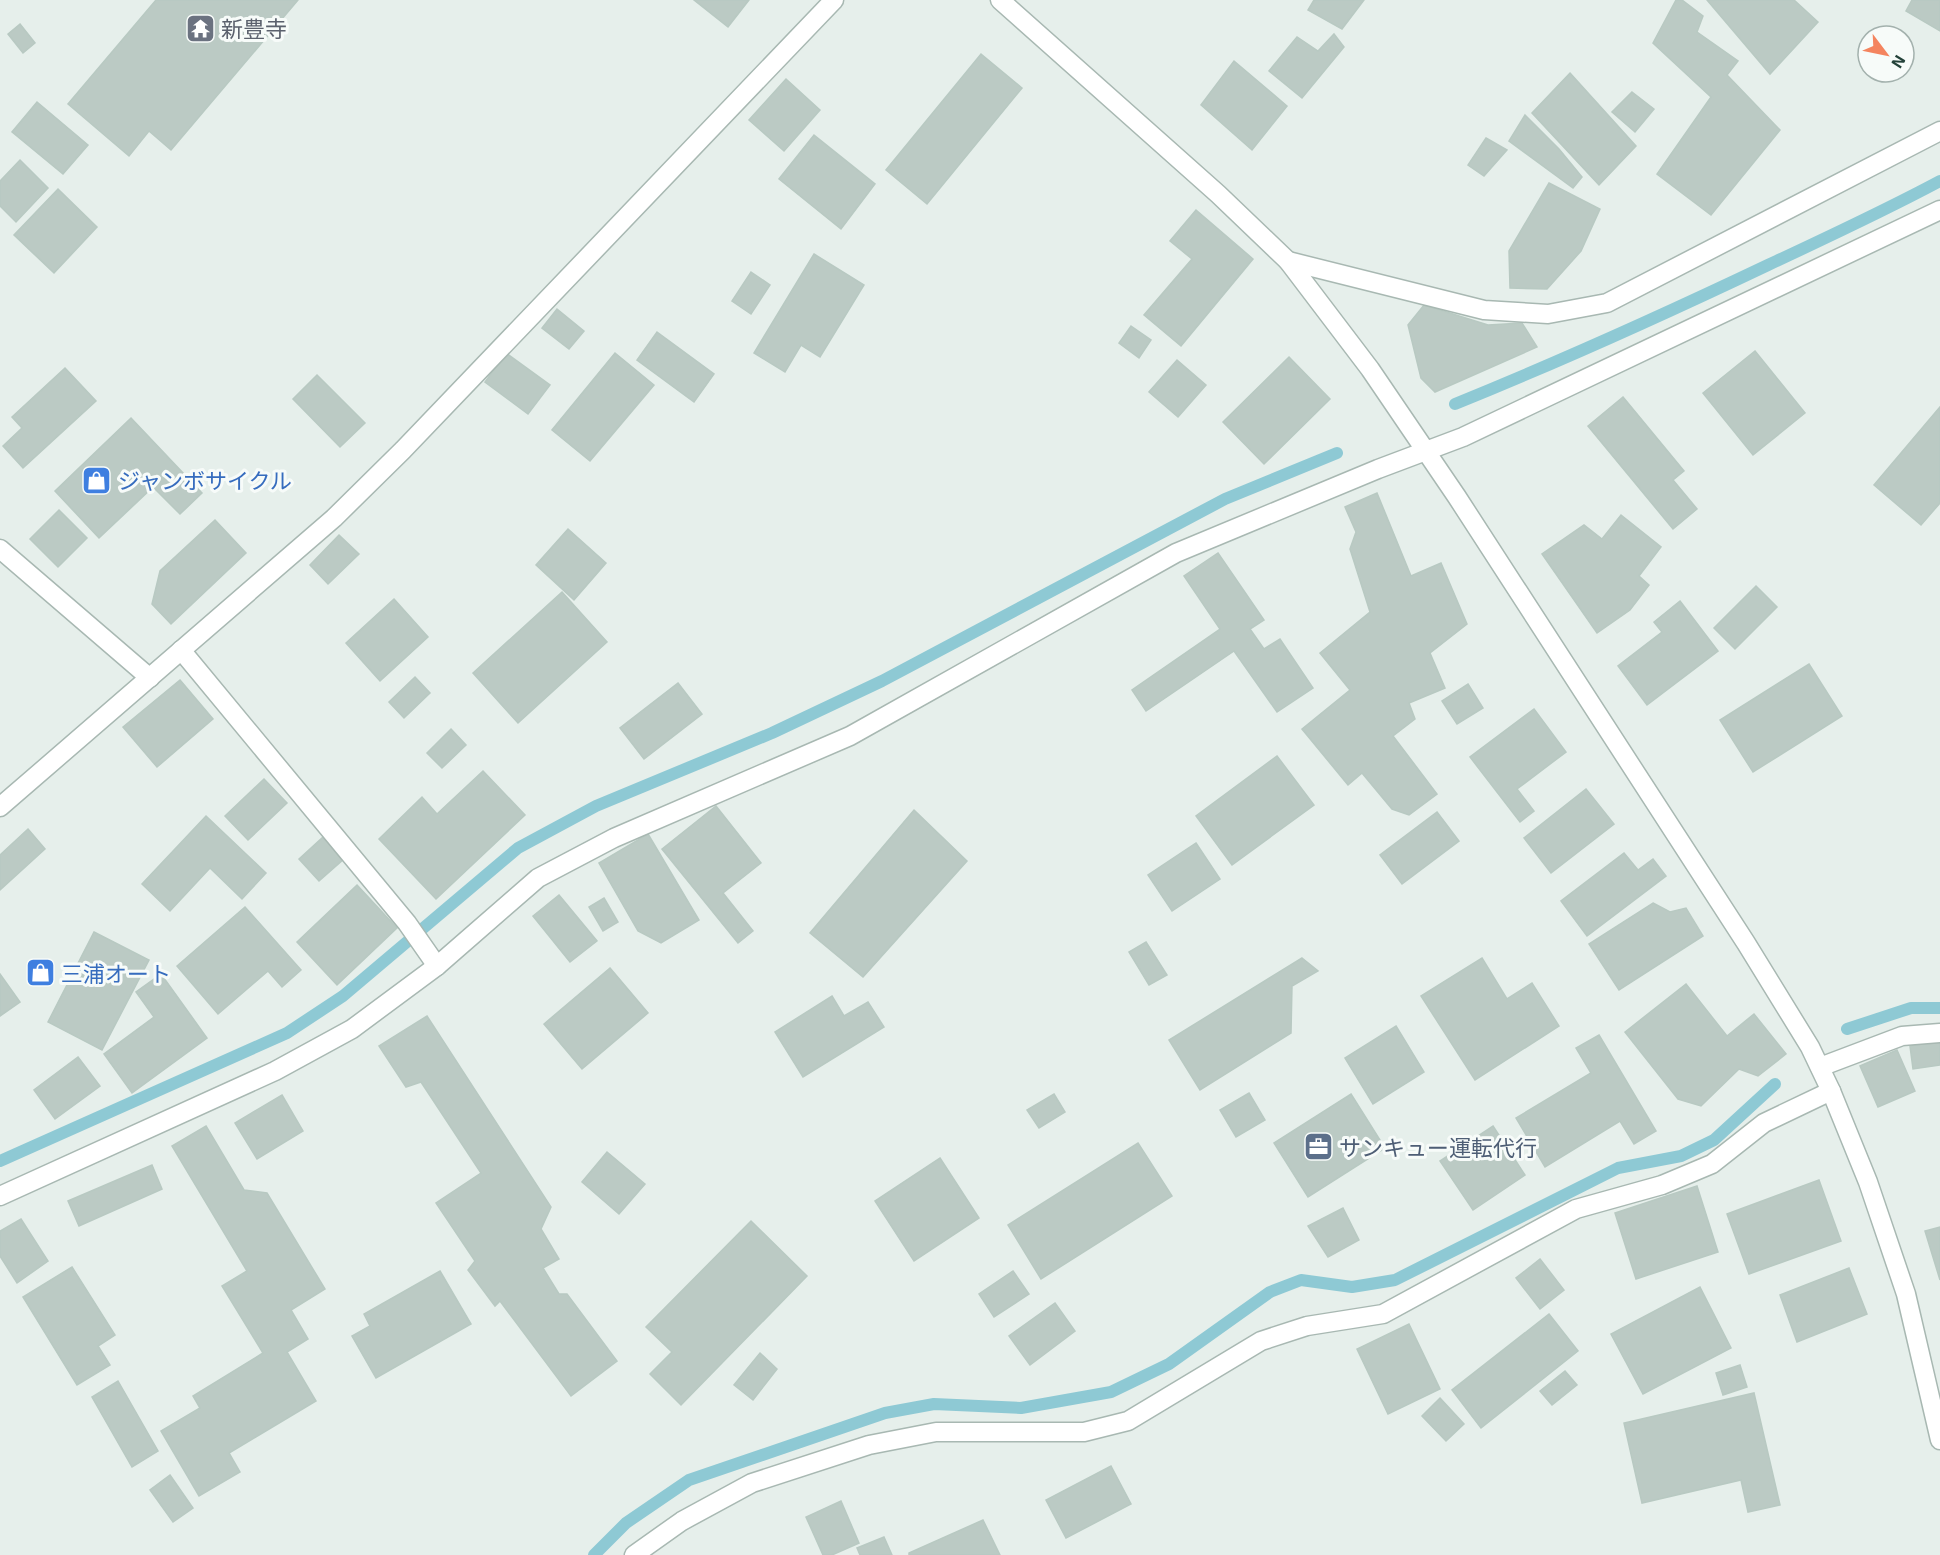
<svg xmlns="http://www.w3.org/2000/svg" width="1940" height="1555" font-family="'Exo 2','Noto Sans JP',sans-serif">
<style>
.lines{fill:none;stroke-linecap:round;stroke-linejoin:round}
.stream{stroke:#8ec9d4;stroke-width:12}
.building{fill:#bbcac4;stroke:#b8c9c2;stroke-width:1.5}
.minor-casing{stroke:#a8b8b2;stroke-width:21}
.minor{stroke:#fff;stroke-width:18}
.labels{text-anchor:middle;dominant-baseline:central;stroke-width:6;stroke-linejoin:round;paint-order:stroke}
.worship-label{font-size:22px;fill:#5b616d;stroke:#f7fbf9;text-anchor:start}
.shop-label{font-size:22px;fill:#366cbe;stroke:#f7fbf9;text-anchor:start}
.service-label{font-size:22px;fill:#4e5e75;stroke:#f7fbf9;text-anchor:start}
</style>
<rect width="100%" height="100%" fill="#e6efeb"/>
<g class="lines">
<g class="stream">
<path d="M 1455,404 C 1561,361 1665,314 1768,265 C 1826,238 1884,211 1940,181"/>
<polyline points="1847,1029 1911,1008 1940,1008"/>
<polyline points="0,1161 287,1033 343,996 518,848 596,806 772,733 882,681 1225,499 1337,453"/>
<polyline points="594,1555 626,1523 689,1480 885,1413 934,1404 1021,1408 1111,1392 1169,1364 1270,1292 1301,1280 1352,1287 1395,1280 1618,1168 1681,1156 1714,1140 1775,1084"/>
</g>
</g>
<g class="building">
<polygon points="156,0 298,0 171,150 149,131 129,156 68,104"/>
<polygon points="694,0 749,0 728,27"/>
<polygon points="1314,0 1364,0 1342,29 1308,10"/>
<polygon points="1676,0 1682,0 1703,16 1697,32 1738,61 1727,75 1780,130 1711,215 1657,174 1711,97 1653,43"/>
<polygon points="1707,0 1794,0 1818,22 1770,74"/>
<polygon points="1912,0 1940,0 1940,31 1906,11"/>
<polygon points="20,24 35,43 23,53 8,34"/>
<polygon points="1334,34 1344,47 1302,98 1269,71 1297,37 1318,51"/>
<polygon points="981,54 1022,88 927,204 886,170"/>
<polygon points="1234,61 1287,106 1252,150 1201,105"/>
<polygon points="1570,73 1636,146 1599,185 1532,113"/>
<polygon points="786,79 820,110 784,151 749,120"/>
<polygon points="1632,92 1654,109 1635,132 1612,112"/>
<polygon points="37,102 88,145 63,174 12,132"/>
<polygon points="1525,115 1559,149 1582,177 1573,188 1509,141"/>
<polygon points="814,135 875,184 841,229 779,179"/>
<polygon points="1486,138 1507,150 1484,176 1468,165"/>
<polygon points="20,160 48,188 16,222 0,206 0,181"/>
<polygon points="1549,183 1600,209 1581,251 1547,289 1510,288 1509,251"/>
<polygon points="58,189 97,227 54,273 14,235"/>
<polygon points="1196,210 1253,259 1181,346 1144,315 1192,259 1170,241"/>
<polygon points="814,254 864,285 820,357 801,345 785,372 754,353"/>
<polygon points="751,272 770,285 751,314 732,301"/>
<polygon points="1424,305 1488,325 1522,323 1537,347 1435,392 1421,378 1408,325"/>
<polygon points="557,309 584,331 569,349 542,328"/>
<polygon points="1131,326 1151,340 1139,358 1119,343"/>
<polygon points="657,332 714,374 694,402 637,360"/>
<polygon points="1755,351 1805,413 1753,455 1703,393"/>
<polygon points="506,353 550,385 528,414 485,382"/>
<polygon points="615,353 654,385 590,461 552,430"/>
<polygon points="1289,357 1330,399 1264,464 1223,422"/>
<polygon points="1177,360 1206,385 1178,417 1149,392"/>
<polygon points="65,368 96,401 23,468 3,446 22,428 12,417"/>
<polygon points="317,375 365,423 340,447 293,399"/>
<polygon points="1623,397 1684,471 1673,480 1697,509 1673,529 1588,426"/>
<polygon points="1940,407 1940,503 1921,525 1874,485"/>
<polygon points="131,418 202,493 180,514 153,487 99,538 55,491"/>
<polygon points="1377,493 1411,576 1441,563 1467,624 1430,653 1445,688 1409,703 1415,719 1393,736 1437,794 1409,815 1392,809 1362,773 1348,785 1302,729 1350,690 1320,653 1370,612 1350,549 1356,532 1345,507"/>
<polygon points="59,510 87,538 58,567 30,539"/>
<polygon points="1621,515 1661,547 1639,576 1649,585 1630,610 1597,633 1542,554 1584,525 1602,539"/>
<polygon points="215,520 246,553 171,624 152,604 160,571"/>
<polygon points="568,529 606,563 574,600 536,565"/>
<polygon points="339,535 359,554 328,584 310,565"/>
<polygon points="1218,553 1264,620 1250,629 1264,649 1280,639 1313,688 1277,712 1234,651 1146,711 1132,690 1220,629 1184,576"/>
<polygon points="1756,586 1777,607 1735,649 1714,628"/>
<polygon points="562,592 607,642 518,723 473,673"/>
<polygon points="394,599 428,637 380,681 346,643"/>
<polygon points="1680,601 1718,651 1647,705 1618,666 1662,632 1654,622"/>
<polygon points="1809,664 1842,716 1753,772 1720,720"/>
<polygon points="415,677 430,693 404,718 389,702"/>
<polygon points="180,680 213,719 157,767 123,727"/>
<polygon points="678,683 702,714 644,759 620,728"/>
<polygon points="1468,684 1483,708 1457,724 1442,701"/>
<polygon points="1534,709 1566,752 1517,789 1534,811 1520,822 1470,757"/>
<polygon points="451,729 466,745 442,768 427,753"/>
<polygon points="1277,756 1314,805 1232,865 1196,816"/>
<polygon points="483,771 525,815 436,899 379,839 422,797 437,814"/>
<polygon points="264,779 287,803 248,840 225,816"/>
<polygon points="1586,789 1614,824 1551,873 1524,838"/>
<polygon points="716,806 761,863 723,893 753,931 738,943 662,849"/>
<polygon points="914,810 967,861 863,977 810,933"/>
<polygon points="1437,812 1459,841 1402,884 1380,855"/>
<polygon points="206,816 266,873 242,899 210,868 170,911 142,884"/>
<polygon points="28,829 45,849 0,890 0,855"/>
<polygon points="648,834 699,920 661,943 638,931 599,863"/>
<polygon points="323,837 344,859 319,881 299,859"/>
<polygon points="1196,843 1220,879 1172,911 1148,875"/>
<polygon points="1624,853 1638,870 1653,859 1666,876 1587,936 1561,901"/>
<polygon points="357,885 397,928 337,985 297,942"/>
<polygon points="559,895 597,941 570,962 533,916"/>
<polygon points="604,898 618,922 603,931 589,907"/>
<polygon points="1653,903 1670,912 1686,908 1703,936 1619,990 1589,944"/>
<polygon points="245,907 301,970 282,987 268,971 218,1014 177,966"/>
<polygon points="94,932 149,960 102,1050 48,1022"/>
<polygon points="1146,942 1167,975 1149,985 1129,952"/>
<polygon points="1302,958 1318,971 1292,986 1291,1033 1200,1090 1169,1040"/>
<polygon points="1482,958 1507,999 1532,983 1559,1026 1475,1080 1421,996"/>
<polygon points="610,968 648,1013 582,1069 544,1024"/>
<polygon points="0,974 20,1002 0,1016"/>
<polygon points="161,974 207,1038 132,1093 104,1054 154,1017 136,992"/>
<polygon points="1686,984 1727,1036 1754,1014 1786,1054 1758,1076 1739,1069 1701,1106 1678,1099 1625,1032"/>
<polygon points="832,996 844,1016 868,1002 884,1027 803,1077 775,1032"/>
<polygon points="427,1016 551,1207 541,1229 559,1259 543,1268 559,1294 567,1294 617,1361 571,1396 500,1301 495,1306 468,1270 475,1261 436,1203 481,1173 421,1082 406,1087 379,1046"/>
<polygon points="1396,1026 1424,1072 1373,1104 1345,1058"/>
<polygon points="1599,1035 1656,1131 1634,1144 1620,1121 1545,1167 1516,1118 1591,1073 1576,1048"/>
<polygon points="1940,1041 1940,1065 1913,1069 1910,1046"/>
<polygon points="1897,1050 1915,1091 1878,1107 1860,1066"/>
<polygon points="78,1057 100,1086 55,1119 34,1090"/>
<polygon points="1249,1093 1265,1120 1236,1137 1220,1110"/>
<polygon points="1054,1094 1065,1112 1039,1128 1027,1110"/>
<polygon points="1351,1094 1385,1148 1308,1197 1274,1143"/>
<polygon points="282,1095 303,1131 257,1159 235,1123"/>
<polygon points="206,1126 244,1190 267,1193 325,1289 291,1310 308,1339 287,1352 316,1401 229,1453 240,1472 199,1496 161,1431 200,1408 193,1396 263,1353 222,1286 247,1271 172,1146"/>
<polygon points="1493,1126 1525,1175 1473,1210 1440,1161"/>
<polygon points="1138,1143 1172,1196 1041,1279 1008,1225"/>
<polygon points="607,1152 645,1184 619,1214 582,1182"/>
<polygon points="940,1158 979,1218 914,1261 875,1201"/>
<polygon points="152,1165 162,1189 79,1226 68,1201"/>
<polygon points="1819,1180 1841,1241 1749,1274 1727,1214"/>
<polygon points="1697,1186 1718,1252 1636,1279 1615,1213"/>
<polygon points="1343,1208 1359,1240 1328,1257 1308,1226"/>
<polygon points="21,1219 48,1261 17,1283 0,1256 0,1231"/>
<polygon points="751,1221 807,1276 681,1405 650,1374 672,1352 646,1327"/>
<polygon points="1940,1227 1940,1280 1925,1231"/>
<polygon points="1540,1259 1564,1290 1540,1309 1516,1278"/>
<polygon points="72,1267 115,1335 98,1346 110,1365 77,1385 23,1297"/>
<polygon points="1849,1268 1867,1314 1797,1342 1780,1295"/>
<polygon points="440,1271 471,1324 376,1378 352,1336 370,1326 364,1314"/>
<polygon points="1013,1271 1029,1294 994,1317 979,1294"/>
<polygon points="1700,1287 1731,1348 1643,1394 1611,1334"/>
<polygon points="1055,1303 1075,1331 1030,1365 1009,1336"/>
<polygon points="1549,1314 1578,1351 1481,1428 1452,1390"/>
<polygon points="1409,1324 1440,1389 1388,1414 1357,1349"/>
<polygon points="760,1353 777,1369 753,1400 734,1385"/>
<polygon points="1740,1365 1747,1387 1723,1395 1716,1373"/>
<polygon points="1565,1371 1577,1385 1552,1405 1540,1391"/>
<polygon points="118,1381 158,1451 132,1467 92,1397"/>
<polygon points="1754,1393 1780,1505 1748,1512 1741,1480 1642,1503 1624,1423"/>
<polygon points="1440,1398 1464,1424 1446,1441 1422,1416"/>
<polygon points="1111,1466 1131,1504 1066,1538 1046,1500"/>
<polygon points="170,1475 193,1508 173,1522 150,1490"/>
<polygon points="841,1501 859,1543 832,1555 823,1555 806,1517"/>
<polygon points="983,1520 1000,1555 909,1555 909,1553"/>
<polygon points="884,1537 892,1555 860,1555 857,1548"/>
</g>
<g class="lines">
<defs>
<g id="minor">
<polyline points="1000,0 1218,194 1288,261 1370,369 1457,497 1746,943 1810,1047 1831,1091 1868,1182 1906,1294 1940,1440"/>
<polyline points="1288,261 1484,310 1548,314 1607,303 1940,131"/>
<polyline points="0,549 150,678"/>
<polyline points="181,650 407,923 437,966"/>
<polyline points="0,807 334,518 403,450 834,0"/>
<polyline points="1820,1067 1902,1036 1940,1033"/>
<polyline points="0,1196 275,1071 352,1029 437,966 538,878 614,838 850,736 1176,553 1378,469 1463,437 1940,210"/>
<polyline points="634,1555 682,1521 752,1483 869,1445 936,1432 1084,1432 1128,1421 1261,1341 1307,1326 1383,1314 1576,1209 1662,1185 1712,1164 1764,1123 1831,1091"/>
</g>
</defs>
<use href="#minor" class="minor-casing"/>
<use href="#minor" class="minor"/>
</g>
<defs>
<symbol id="temple-square" viewBox="-11 -11 22 22"><rect x="-9" y="-9" width="18" height="18" rx="4" fill="#6b7280" stroke="#f7fbf9"/><path d="M0-6L5-2H3V0L6.5 2.5H4V6H1.5V3h-3V6H-4V2.5H-6.5L-3 0V-2H-5Z" fill="#fff"/></symbol>
<symbol id="shop-square" viewBox="-11 -11 22 22"><rect x="-9" y="-9" width="18" height="18" rx="4" fill="#3f7fe0" stroke="#f7fbf9"/><path d="M-5-2.5h2.3a2.7 3.5 0 0 1 5.4 0H5L5.5 6h-11ZM-1.5-2.5h3a1.5 2.3 0 0 0-3 0Z" fill="#fff"/></symbol>
<symbol id="office-square" viewBox="-11 -11 22 22"><rect x="-9" y="-9" width="18" height="18" rx="4" fill="#5c6f8a" stroke="#f7fbf9"/><path d="M-6-3h4V-5.5h4V-3h4V5H-6ZM-1-4.5V-3h2v-1.5ZM-6 0V1H6V0Z" fill="#fff"/></symbol>
</defs>
<g fill-rule="evenodd">
<use href="#temple-square" x="184" y="12" width="33" height="33"/>
<use href="#shop-square" x="80" y="464" width="33" height="33"/>
<use href="#shop-square" x="24" y="956" width="33" height="33"/>
<use href="#office-square" x="1302" y="1130" width="33" height="33"/>
</g>
<g class="labels">
<g class="worship-label">
<text x="221" y="28">新豊寺</text>
</g>
<g class="shop-label">
<text x="118" y="480">ジャンボサイクル</text>
<text x="61" y="973">三浦オート</text>
</g>
<g class="service-label">
<text x="1339" y="1147">サンキュー運転代行</text>
</g>
</g>
<g transform="translate(1886 54) rotate(122)"><circle r="28" fill="#f7fbf9" stroke="#a3b1ad" stroke-width="1.5"/>
<path d="M0-4.5L10 22L0 15L-10 22Z" fill="#f4845f"/>
<text y="-9" font-size="16" font-weight="bold" text-anchor="middle" fill="#24423a">N</text>
</g>
</svg>
